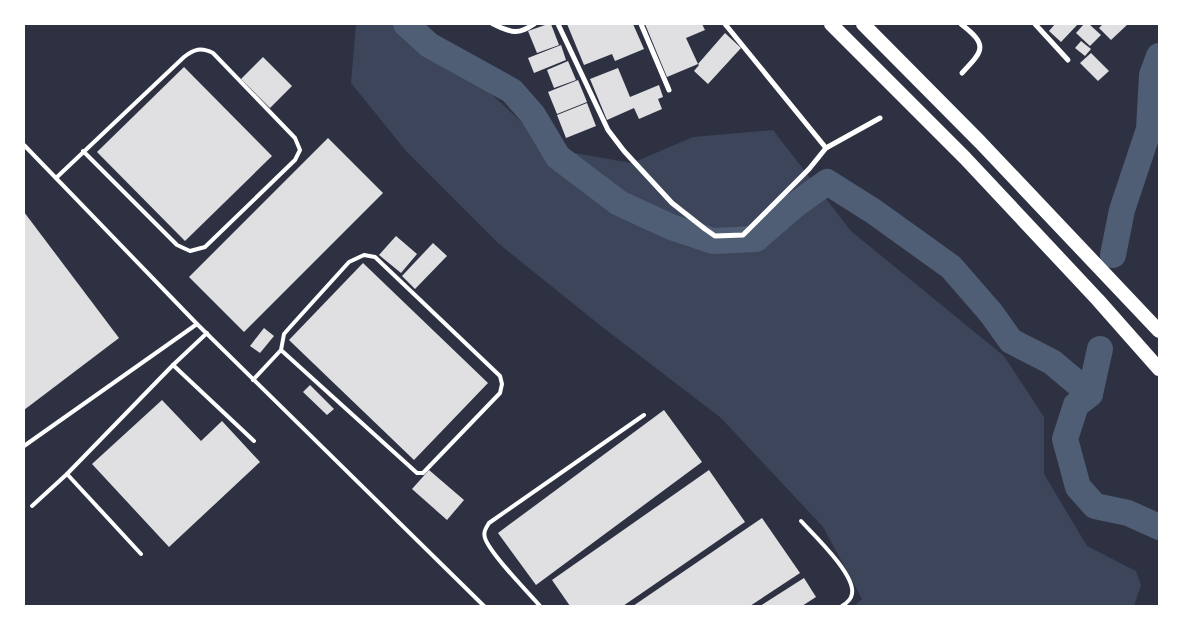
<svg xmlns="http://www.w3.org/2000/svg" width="1183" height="630" font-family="'Sofia Sans Condensed',sans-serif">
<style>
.green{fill:#3c4559}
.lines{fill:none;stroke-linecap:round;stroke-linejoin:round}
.river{stroke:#4f5d75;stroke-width:26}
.building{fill:#e0e0e3}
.service{stroke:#fff;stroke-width:4}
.minor{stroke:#fff;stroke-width:5}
.motorway{stroke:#fff;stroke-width:14}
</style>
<rect width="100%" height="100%" fill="#2d3142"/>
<polygon class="green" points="356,24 406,24 416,38 477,81 551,149 632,163 693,137 773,130 851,231 1004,356 1044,417 1044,474 1087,546 1136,571 1141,585 1134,606 854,606 862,599 823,527 721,418 601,326 499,244 406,151 351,83"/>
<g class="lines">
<g class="river">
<polyline points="406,24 429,45 512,91 533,115 558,157 619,203 671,227 713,241 756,239 794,206 827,182 873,211 951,267 991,313 1011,341 1052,362 1090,394 1076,405 1065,439 1078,487 1095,506 1128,513 1159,527"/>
<polyline points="1113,255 1122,210 1149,129 1152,75 1159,56"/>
<polyline points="1090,394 1100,349"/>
</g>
</g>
<g class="building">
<polygon points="548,24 551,24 559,45 537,53 528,31"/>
<polygon points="567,24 633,24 644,49 615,61 612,54 584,65"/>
<polygon points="645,24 702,24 705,30 686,38 698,64 667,77"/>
<polygon points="1055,24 1078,24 1061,42 1049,31"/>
<polygon points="1084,24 1089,24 1101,35 1090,46 1076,33"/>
<polygon points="1103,24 1128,24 1111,40 1099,28"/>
<polygon points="725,33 741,48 708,84 694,71 699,65 698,64"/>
<polygon points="1081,41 1091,49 1085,56 1075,48"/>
<polygon points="561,45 566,60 534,73 528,58"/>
<polygon points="1091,53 1109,71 1098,81 1080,63"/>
<polygon points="263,57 292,86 270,108 241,79"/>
<polygon points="568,61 576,80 554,88 547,70"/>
<polygon points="184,67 272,156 185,241 97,152"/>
<polygon points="618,68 630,97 659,85 663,97 658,99 662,109 639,119 634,108 607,120 590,79"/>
<polygon points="578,80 587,102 557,114 548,92"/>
<polygon points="587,103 596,126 566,138 557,115"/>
<polygon points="328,138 383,193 244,332 189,277"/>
<polygon points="24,212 119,338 24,410"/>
<polygon points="396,236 417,254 401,273 379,255"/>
<polygon points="433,243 447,256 415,289 402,276"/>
<polygon points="363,263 488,383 414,460 289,340"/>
<polygon points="264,328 274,336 260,353 250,346"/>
<polygon points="310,385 334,409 327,415 303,392"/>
<polygon points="162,400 201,441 222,421 260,462 169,547 92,464"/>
<polygon points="664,410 702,462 536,585 498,533"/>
<polygon points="429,470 464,500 447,520 412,489"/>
<polygon points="709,470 745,522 623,606 570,606 552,580"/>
<polygon points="762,518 800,573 750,606 633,606"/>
<polygon points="804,578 816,597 802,606 760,606"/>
</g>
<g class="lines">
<g class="service">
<polyline points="24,145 197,324"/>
<path d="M 56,178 L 184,57 C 194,49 201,47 213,53 L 295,138 L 300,150 L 295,160 L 205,247 L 190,251 L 177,245 L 83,151"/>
<polyline points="207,333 173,365 254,441"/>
<polyline points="253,380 281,350 417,473 423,473 500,393 502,384 500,376 375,257 364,255 349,262 291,326 284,334 281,350"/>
<polyline points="24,446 197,324 484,606"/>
<polyline points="67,474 141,554"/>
<polyline points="32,506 67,474 173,365"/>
<path d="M 801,521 C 814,535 856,575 852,594 C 851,600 847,603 842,606"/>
<path d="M 540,606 C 528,592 490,554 485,538 C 483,532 486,528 489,523 L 644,415"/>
</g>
<g class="minor">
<path d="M 493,24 C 511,32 517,36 534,24"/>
<polyline points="558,24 608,130 624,151 672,203 705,229 715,236 743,235 809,169 826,148 880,118"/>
<polyline points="641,24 669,90"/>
<polyline points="725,24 826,148"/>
<path d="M 961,24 C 988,45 984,50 962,73"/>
<polyline points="1035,24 1068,60"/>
</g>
<g class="motorway">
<polyline points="831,24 965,158 1098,300 1159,369"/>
<polyline points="863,24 980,142 1159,331"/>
</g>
</g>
<rect width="1183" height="630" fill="none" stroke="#ffffff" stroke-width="50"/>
</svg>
